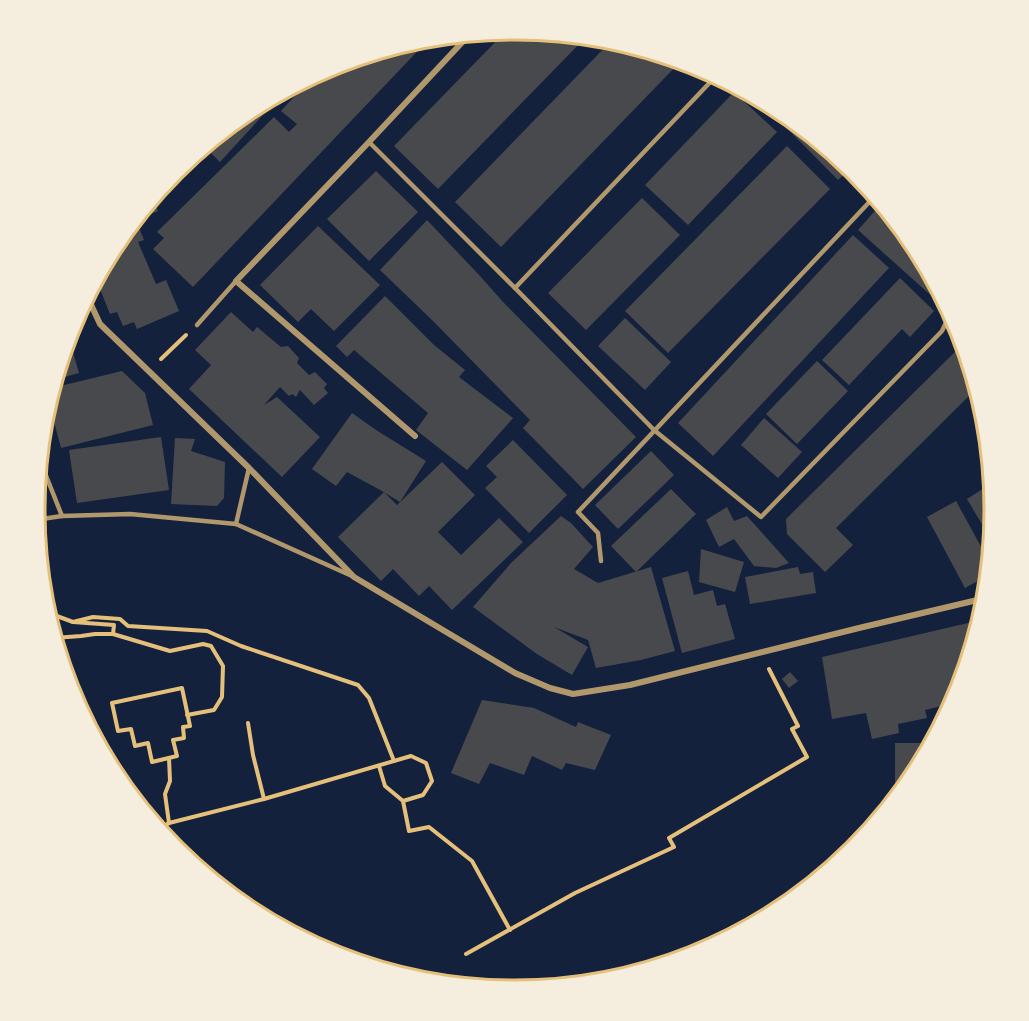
<svg xmlns="http://www.w3.org/2000/svg" width="1029" height="1021" font-family="'Asap Condensed',sans-serif">
<style>
.building{fill:#48494c}
.lines{fill:none;stroke-linecap:round;stroke-linejoin:round}
.path{stroke:#e5c07b;stroke-width:4}
.service{stroke:#b1986c;stroke-width:4.5}
.minor{stroke:#b1986c;stroke-width:6}
.rim{fill:none;stroke:#e5c07b;stroke-width:3}
</style>
<rect width="100%" height="100%" fill="#14213d"/>
<g class="building">
<polygon points="515,30 586,37 438,189 394,146 506,31"/>
<polygon points="430,38 193,287 153,249 164,238 157,232 274,117 289,132 297,124 281,111 313,76 331,66 421,39"/>
<polygon points="612,40 681,61 501,247 455,202"/>
<polygon points="285,91 220,162 208,150 178,181 172,174 248,111"/>
<polygon points="734,92 777,132 688,225 645,185"/>
<polygon points="757,98 782,111 851,168 838,180"/>
<polygon points="787,146 830,189 668,353 625,311"/>
<polygon points="376,171 418,212 369,261 327,219"/>
<polygon points="152,198 158,211 136,220 144,240 138,242 156,284 166,280 179,311 137,329 134,322 123,326 117,312 110,314 96,279 115,243"/>
<polygon points="642,198 680,235 586,330 548,293"/>
<polygon points="881,204 914,244 939,291 935,299 858,230"/>
<polygon points="427,220 480,276 504,303 636,437 583,489 523,428 530,420 433,321 380,270"/>
<polygon points="318,226 380,285 334,331 311,309 298,322 260,285"/>
<polygon points="853,235 889,268 713,456 678,423"/>
<polygon points="900,278 934,311 910,337 902,329 849,385 822,360"/>
<polygon points="385,296 434,345 465,370 459,377 513,418 467,470 416,430 428,413 354,350 347,357 336,346"/>
<polygon points="231,312 253,332 257,327 281,347 288,346 299,358 297,363 309,375 315,372 327,384 324,388 328,393 314,405 300,390 296,397 292,394 289,396 280,387 264,405 277,397 320,437 282,477 189,389 211,365 195,350"/>
<polygon points="625,318 671,362 645,390 598,346"/>
<polygon points="68,335 79,373 54,380 61,359"/>
<polygon points="964,343 977,388 836,528 853,545 825,572 787,534 786,519"/>
<polygon points="817,361 848,391 797,444 766,414"/>
<polygon points="122,371 145,393 153,425 61,448 48,399 52,388"/>
<polygon points="352,413 376,430 426,461 400,502 382,491 347,472 336,486 312,469"/>
<polygon points="764,418 802,452 778,478 741,445"/>
<polygon points="161,437 169,490 77,503 69,450"/>
<polygon points="175,438 195,439 191,451 225,462 224,498 217,506 171,504"/>
<polygon points="513,440 567,495 529,533 485,488 497,477 486,466"/>
<polygon points="651,451 674,475 618,529 595,505"/>
<polygon points="442,462 475,495 438,532 461,555 499,518 523,542 452,610 429,586 419,596 393,569 381,581 338,537 384,492 397,505"/>
<polygon points="992,483 995,511 994,519 983,526 967,499"/>
<polygon points="671,489 696,514 636,572 611,546"/>
<polygon points="956,501 990,563 989,575 965,588 927,517"/>
<polygon points="727,507 734,521 747,516 789,563 776,568 754,566 734,539 719,547 706,520"/>
<polygon points="561,516 571,523 593,547 574,569 598,583 651,567 675,651 641,660 596,668 588,640 554,627 588,647 572,675 537,654 473,607 511,563"/>
<polygon points="701,549 744,562 735,592 699,582"/>
<polygon points="798,567 800,574 813,572 816,593 750,604 745,577"/>
<polygon points="688,571 694,595 713,590 717,606 725,604 735,639 682,653 662,578"/>
<polygon points="981,620 958,695 957,698 953,699 954,703 925,710 927,718 898,724 899,733 872,739 866,713 832,719 822,657"/>
<polygon points="790,672 798,681 789,688 782,679"/>
<polygon points="482,700 534,708 576,727 578,722 611,735 595,770 566,763 562,770 532,756 524,775 490,763 479,784 451,773"/>
<polygon points="895,743 933,743 914,778 895,800"/>
</g>
<g class="lines">
<g class="path">
<polyline points="161,359 186,335"/>
<polyline points="46,612 73,622 114,625 113,634"/>
<polyline points="73,622 93,617 120,619 128,626 207,631 241,646 358,685 369,698 394,761"/>
<polyline points="54,638 81,636 95,634 113,634 170,651 203,644 211,646 223,666 222,697 214,710 187,715"/>
<polygon points="182,688 190,726 183,727 184,738 173,740 177,756 152,762 148,743 135,746 131,729 118,731 112,703"/>
<polyline points="248,723 253,755 264,799"/>
<polyline points="403,801 409,831 429,827 472,861 510,930"/>
<polyline points="169,823 165,794 170,781 169,758"/>
<polyline points="158,830 169,823 264,799 411,756 426,763 432,781 423,795 403,801 385,786 379,766"/>
<polyline points="466,954 575,893 674,847 669,838 807,757 792,729 798,726 769,669"/>
</g>
<g class="service">
<polyline points="369,142 515,288 654,430 761,517 942,331 951,312"/>
<polyline points="515,288 716,76"/>
<polyline points="197,325 236,281"/>
<polyline points="39,458 62,516"/>
<polyline points="35,520 62,516 130,514 236,524 352,576"/>
<polyline points="236,524 249,468"/>
<polyline points="601,561 598,533 578,512 875,196"/>
<polyline points="688,958 753,923 771,916"/>
</g>
<g class="minor">
<polyline points="87,296 100,324 249,468 354,577 515,673 550,688 573,694 630,685 859,628 986,598"/>
<polyline points="415,436 236,281 369,142 469,35"/>
</g>
</g>
<path d="M0 0H1029V1021H0ZM514 40H515A469 469 0 0 1 984 509V511A469 469 0 0 1 515 980H514A469 469 0 0 1 45 511V509A469 469 0 0 1 514 40Z" fill="#f5edde" fill-rule="evenodd"/>
<path class="rim" d="M514 40H515A469 469 0 0 1 984 509V511A469 469 0 0 1 515 980H514A469 469 0 0 1 45 511V509A469 469 0 0 1 514 40Z"/>
</svg>
